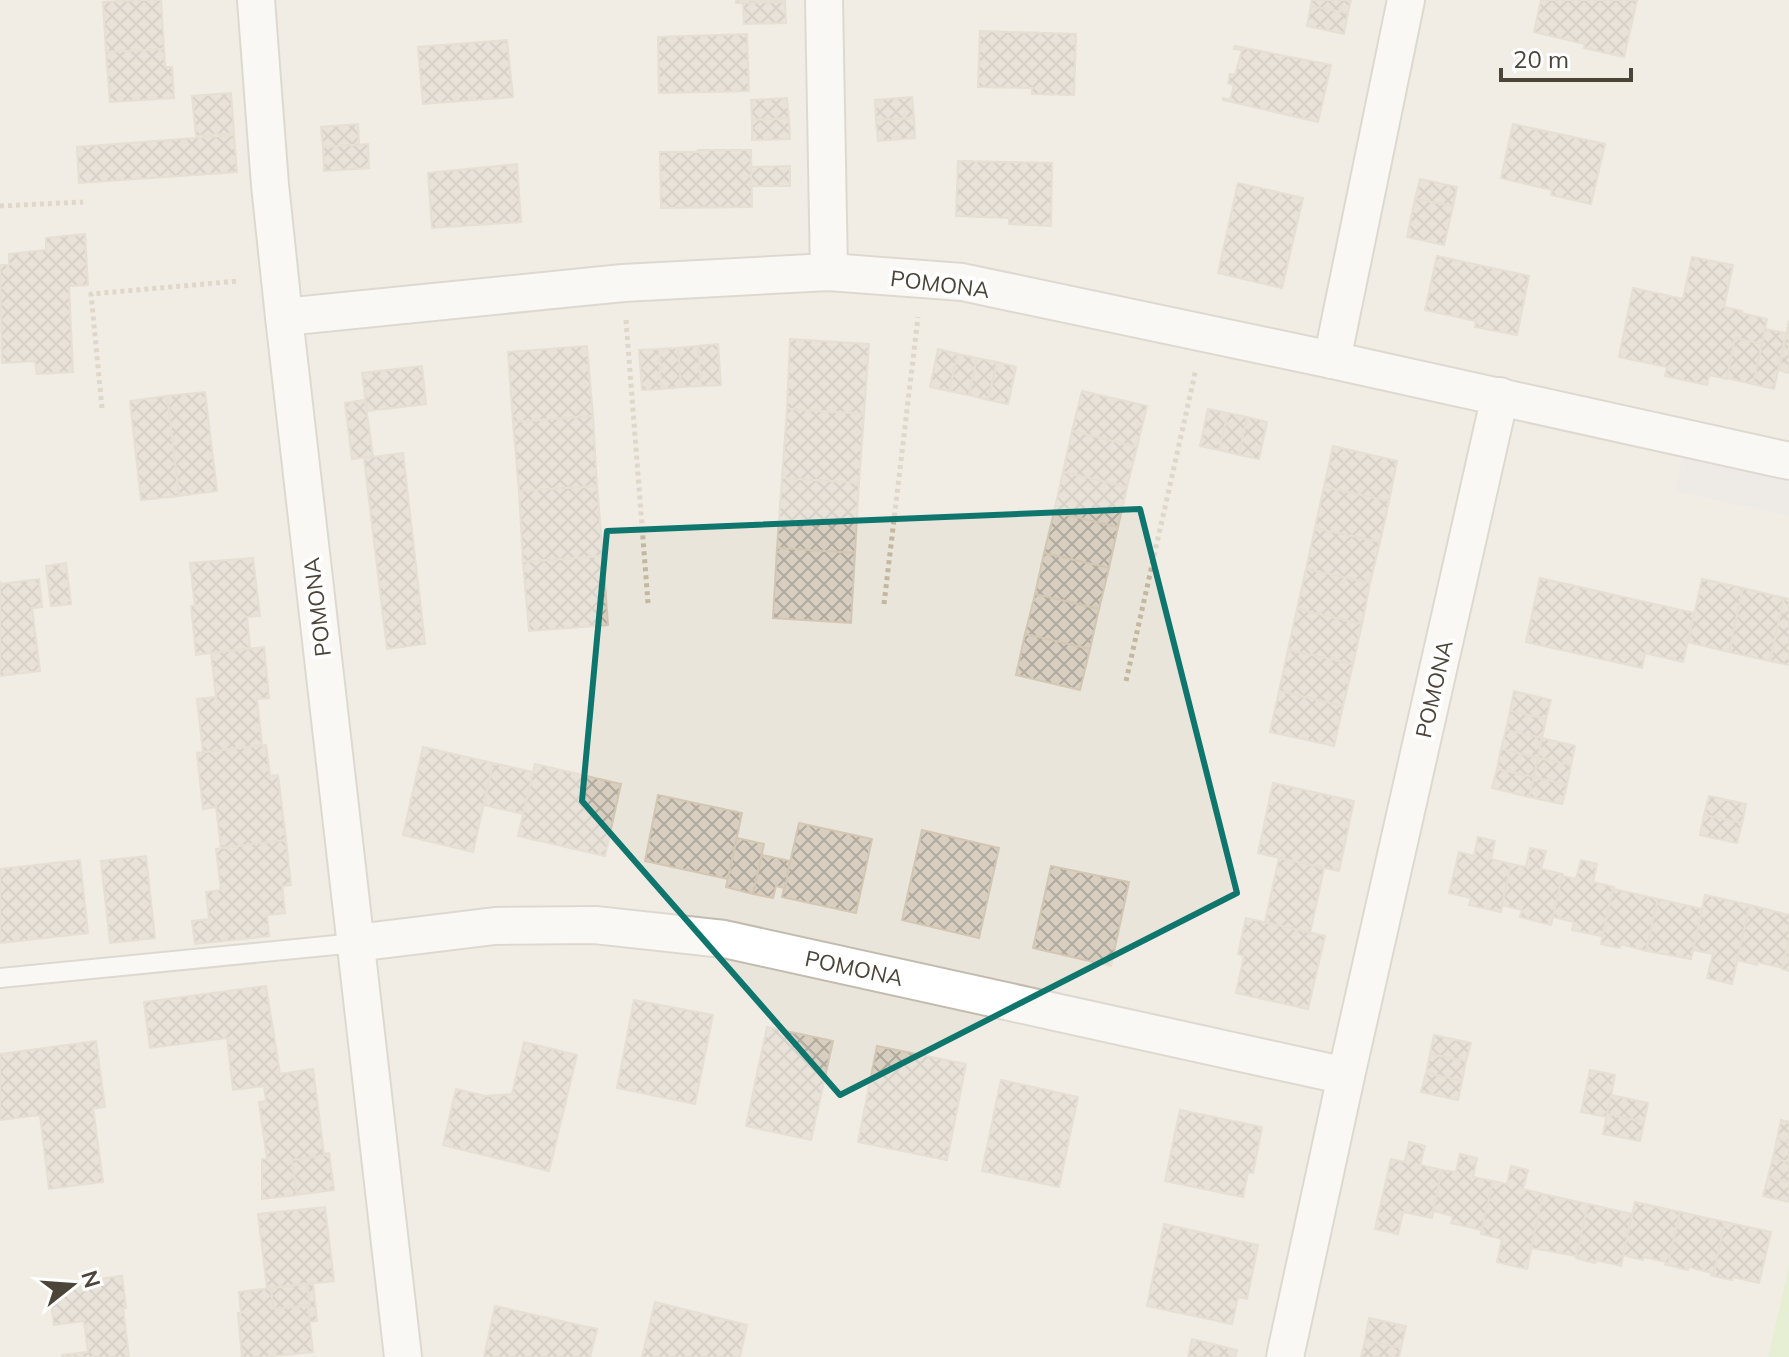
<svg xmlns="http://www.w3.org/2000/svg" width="1789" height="1357" font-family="Mulish,sans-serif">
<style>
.residential{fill:#eae5da}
.garden{fill:#d2eab5}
.parking{fill:#e5e3e0}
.building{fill:url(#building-cross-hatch);stroke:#d3c7b4;stroke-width:2}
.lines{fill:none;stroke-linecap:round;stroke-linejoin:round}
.lane-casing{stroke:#c2bbae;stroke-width:22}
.street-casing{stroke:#c2bbae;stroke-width:40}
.path{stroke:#c4b79f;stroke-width:5;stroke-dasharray:4 4;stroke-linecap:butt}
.lane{stroke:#fff;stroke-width:18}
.street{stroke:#fff;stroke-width:36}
.marked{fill:none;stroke:#0f766e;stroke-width:6;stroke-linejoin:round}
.labels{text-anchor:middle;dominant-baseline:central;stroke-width:8;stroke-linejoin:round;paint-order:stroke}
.street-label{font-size:22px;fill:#4b4439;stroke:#fff}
</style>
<defs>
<pattern id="building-cross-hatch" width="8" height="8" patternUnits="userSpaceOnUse" patternTransform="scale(2)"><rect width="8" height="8" fill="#d8cfc1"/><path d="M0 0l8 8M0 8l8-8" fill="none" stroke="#b1aa9e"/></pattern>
</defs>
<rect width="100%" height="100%" fill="#f6f3ec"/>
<polygon class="residential" points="0,0 1789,0 1789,1265 1768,1357 0,1357"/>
<polygon class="garden" points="1789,1265 1789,1357 1768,1357"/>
<polygon class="parking" points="1683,457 1789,480 1789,516 1675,491"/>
<g class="building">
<polygon points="137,0 161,0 164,49 106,52 103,2"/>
<polygon points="736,0 785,0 785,2 736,3"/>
<polygon points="1312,0 1351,0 1348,13 1311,6"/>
<polygon points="1541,0 1637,0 1624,57 1584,48 1585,44 1534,32"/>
<polygon points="785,2 786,23 744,24 743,3"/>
<polygon points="1311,6 1348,13 1344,34 1307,26"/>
<polygon points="980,31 1076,34 1074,95 1032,94 1032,88 978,87"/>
<polygon points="747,34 749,91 659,93 658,37"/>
<polygon points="507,40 513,97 423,104 418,47"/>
<polygon points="1235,46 1331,65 1318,122 1223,100 1223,98 1230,100 1234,85 1228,83 1230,74 1235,75 1242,50 1234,49"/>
<polygon points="164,49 165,67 172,67 174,98 110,102 106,52"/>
<polygon points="231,93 234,133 196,136 192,96"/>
<polygon points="912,97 914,118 876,120 875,100"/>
<polygon points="787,98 789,118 752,120 751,100"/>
<polygon points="789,118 790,139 752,140 752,120"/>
<polygon points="914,118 915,138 878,141 876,120"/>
<polygon points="358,124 359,145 323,147 321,127"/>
<polygon points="1513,124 1605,144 1591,204 1551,195 1552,190 1501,178"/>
<polygon points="234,135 237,172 79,183 77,147"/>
<polygon points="368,144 369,168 324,171 323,147"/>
<polygon points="698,150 751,150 752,207 661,208 660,152 697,152"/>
<polygon points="958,161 1052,163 1051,226 1009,224 1009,218 956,216"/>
<polygon points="517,164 521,222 432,228 428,173"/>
<polygon points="790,166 790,186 751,186 751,167"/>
<polygon points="1420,179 1457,187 1453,206 1415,199"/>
<polygon points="1238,183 1303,198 1282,288 1218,273"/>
<polygon points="1415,199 1453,206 1444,245 1407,237"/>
<polygon points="85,234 88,285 69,286 73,372 37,374 35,361 2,363 0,265 9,265 9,254 46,250 46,238"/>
<polygon points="1437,256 1529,276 1517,335 1475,327 1476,321 1425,310"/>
<polygon points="1692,257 1733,265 1724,307 1742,311 1741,313 1767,319 1762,344 1735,338 1727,379 1709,375 1707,385 1665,376 1667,367 1619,357 1633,288 1683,299"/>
<polygon points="1789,321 1789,373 1779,370"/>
<polygon points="1765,329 1786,333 1774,389 1753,384"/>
<polygon points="1735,338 1762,344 1753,384 1727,378"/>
<polygon points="790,339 869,344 864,414 787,409"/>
<polygon points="718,344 721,385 701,386 698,346"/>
<polygon points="587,346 593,416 513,422 508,352"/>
<polygon points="698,346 701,386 681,387 678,348"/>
<polygon points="678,348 681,387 661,389 659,349"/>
<polygon points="659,349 661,389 642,390 639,350"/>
<polygon points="938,349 958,354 949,391 930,387"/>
<polygon points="958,354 977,358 969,395 949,391"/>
<polygon points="977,358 997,362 988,400 969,395"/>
<polygon points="997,362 1016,367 1008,404 988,400"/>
<polygon points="422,366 426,404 367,411 362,373"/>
<polygon points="1082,391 1147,406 1137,447 1072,431"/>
<polygon points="205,392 217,491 179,496 167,396"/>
<polygon points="167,396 179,496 141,500 130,401"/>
<polygon points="365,400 373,456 352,459 345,403"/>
<polygon points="787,409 864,414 859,483 782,478"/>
<polygon points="1208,409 1228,413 1219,450 1200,446"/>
<polygon points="1228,413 1247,417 1239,455 1219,450"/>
<polygon points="593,416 597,486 519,491 513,422"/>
<polygon points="1247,417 1267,422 1259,459 1239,455"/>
<polygon points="1072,431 1137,447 1127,487 1063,472"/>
<polygon points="1333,446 1397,461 1389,501 1324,487"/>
<polygon points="403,453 425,644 387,649 364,458"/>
<polygon points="1063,472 1127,487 1118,527 1054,512"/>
<polygon points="782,478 859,483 855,553 777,548"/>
<polygon points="597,486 603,556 523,562 519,491"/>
<polygon points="1324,487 1389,501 1380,542 1315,528"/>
<polygon points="1054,512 1118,527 1109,568 1044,553"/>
<polygon points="1315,528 1380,542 1370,583 1306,569"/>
<polygon points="777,548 855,553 851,623 773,618"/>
<polygon points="1044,553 1109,568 1099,609 1035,594"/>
<polygon points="603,556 608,625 529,631 523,562"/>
<polygon points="253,558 260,616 247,617 250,648 196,655 191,606 195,606 190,563"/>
<polygon points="66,563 71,604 51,606 46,566"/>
<polygon points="1306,569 1370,583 1362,624 1297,609"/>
<polygon points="1540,578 1694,613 1683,662 1645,653 1642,668 1526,642"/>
<polygon points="39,579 42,607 32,608 40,671 0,676 0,581 0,584"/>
<polygon points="1702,579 1743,588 1729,652 1688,642"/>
<polygon points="1743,588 1784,598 1770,661 1729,652"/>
<polygon points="1035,594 1099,609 1090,649 1025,634"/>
<polygon points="1784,598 1789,599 1789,665 1770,661"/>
<polygon points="1297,609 1362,624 1353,664 1288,650"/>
<polygon points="1025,634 1090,649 1080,690 1016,675"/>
<polygon points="264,647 269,698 257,699 262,745 203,752 197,699 216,697 211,653"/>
<polygon points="1288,650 1353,664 1343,706 1279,691"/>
<polygon points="1279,691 1343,706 1334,746 1270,732"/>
<polygon points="1514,691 1551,700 1546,719 1510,711"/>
<polygon points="1510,711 1546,719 1542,738 1506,730"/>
<polygon points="1506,730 1542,738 1538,758 1501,749"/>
<polygon points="1542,738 1575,746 1571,765 1538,758"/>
<polygon points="266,745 270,776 278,775 286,840 221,848 216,807 203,809 197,753"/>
<polygon points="423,747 493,763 473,852 403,835"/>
<polygon points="1501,749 1538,758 1534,777 1497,769"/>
<polygon points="1538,758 1571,765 1567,785 1534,777"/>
<polygon points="493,763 533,772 523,814 484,805"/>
<polygon points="535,764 621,784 605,856 518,836"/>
<polygon points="1497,769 1534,777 1529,797 1492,788"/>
<polygon points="1534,777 1567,785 1562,804 1529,797"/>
<polygon points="1273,783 1354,801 1339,871 1258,853"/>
<polygon points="658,795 742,813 728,879 645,861"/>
<polygon points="1709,796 1746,804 1742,823 1704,815"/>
<polygon points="1704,815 1742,823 1737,843 1700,835"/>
<polygon points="799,823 872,839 856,913 782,897"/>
<polygon points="922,830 999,848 979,938 902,920"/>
<polygon points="1478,837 1495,841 1491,859 1511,864 1501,912 1469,905 1471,898 1449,893 1459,852 1474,856"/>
<polygon points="737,838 764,844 753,894 726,887"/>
<polygon points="286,840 291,885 282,886 285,913 267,915 269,936 195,944 192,921 209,919 206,892 221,890 216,849"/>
<polygon points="1530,848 1546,851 1541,869 1563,874 1551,925 1520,917 1522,910 1502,905 1511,864 1526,867"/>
<polygon points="762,855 790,861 785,888 776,886 773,898 753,894"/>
<polygon points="146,856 155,938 110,943 101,861"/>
<polygon points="1279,858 1324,868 1310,933 1265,922"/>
<polygon points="80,860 88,933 0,943 0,869"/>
<polygon points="1581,860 1597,864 1593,882 1614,887 1602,936 1572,930 1574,922 1553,917 1562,876 1576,879"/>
<polygon points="1051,866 1129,882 1111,966 1033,948"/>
<polygon points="1613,889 1658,899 1646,951 1621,944 1620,948 1601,944"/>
<polygon points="1705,895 1750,905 1732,984 1707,978 1713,954 1693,950"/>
<polygon points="1658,899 1702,909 1691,959 1646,951"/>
<polygon points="1750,905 1789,915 1789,939 1783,968 1757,962 1757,965 1737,960"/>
<polygon points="1246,918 1325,936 1308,1009 1236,993 1244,956 1238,954"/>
<polygon points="1789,939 1789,971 1782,969"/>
<polygon points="266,986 280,1074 313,1069 324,1154 323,1156 292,1160 297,1195 262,1199 262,1159 267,1159 259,1102 266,1101 264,1086 233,1090 227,1038 150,1048 144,1002"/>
<polygon points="634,1000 713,1015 695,1104 617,1088"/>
<polygon points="767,1027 833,1041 811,1140 746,1126"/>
<polygon points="1434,1035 1471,1043 1466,1061 1430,1054"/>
<polygon points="96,1041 105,1107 93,1108 103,1182 49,1189 40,1115 0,1120 0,1054"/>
<polygon points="524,1042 577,1055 549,1171 443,1145 456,1089 485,1096 512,1094"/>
<polygon points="877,1046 966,1064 947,1160 858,1142"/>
<polygon points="1430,1054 1466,1061 1462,1081 1426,1073"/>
<polygon points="1590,1070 1615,1075 1607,1117 1581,1112"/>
<polygon points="1426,1073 1462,1081 1458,1100 1421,1092"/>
<polygon points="1001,1080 1078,1097 1059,1187 982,1171"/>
<polygon points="1611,1095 1648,1103 1644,1122 1607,1114"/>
<polygon points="1180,1110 1262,1127 1253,1173 1248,1172 1243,1197 1165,1181"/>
<polygon points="1607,1114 1644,1122 1640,1141 1603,1134"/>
<polygon points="1781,1120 1789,1122 1789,1142 1777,1139"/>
<polygon points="1777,1139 1789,1142 1789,1162 1773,1158"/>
<polygon points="1409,1142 1425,1146 1420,1165 1442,1170 1432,1218 1403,1212 1398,1234 1375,1229 1391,1159 1405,1162"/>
<polygon points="329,1153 334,1190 297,1195 292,1160 323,1156 324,1154"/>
<polygon points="1460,1154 1477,1158 1473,1177 1493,1181 1482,1230 1451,1223 1453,1216 1433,1211 1442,1170 1456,1172"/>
<polygon points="1773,1158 1789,1162 1789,1182 1768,1177"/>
<polygon points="1511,1166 1528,1170 1523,1189 1543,1194 1527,1269 1497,1262 1502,1239 1481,1234 1493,1181 1507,1184"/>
<polygon points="1768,1177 1789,1182 1789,1202 1763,1196"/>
<polygon points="1543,1194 1588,1204 1577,1256 1531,1248"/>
<polygon points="1635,1202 1680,1212 1668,1265 1665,1265 1666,1262 1643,1257 1643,1260 1623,1255"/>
<polygon points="1588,1204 1632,1214 1621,1266 1596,1260 1595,1263 1576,1258"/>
<polygon points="325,1207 334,1281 267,1288 258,1214"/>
<polygon points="1680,1212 1725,1222 1713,1276 1711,1275 1712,1273 1689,1267 1688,1270 1668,1265"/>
<polygon points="1725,1222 1771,1232 1759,1283 1733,1277 1732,1280 1713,1276"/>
<polygon points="1164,1224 1258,1245 1247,1299 1238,1297 1232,1324 1147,1306"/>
<polygon points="122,1276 126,1308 123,1308 129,1357 62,1357 62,1355 88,1352 84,1321 54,1325 49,1286"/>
<polygon points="313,1283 317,1321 309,1322 307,1284"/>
<polygon points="307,1284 310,1305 273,1309 271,1288"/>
<polygon points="271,1288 273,1309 308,1306 313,1352 263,1357 242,1357 238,1313 241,1313 239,1292"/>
<polygon points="655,1302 747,1325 740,1357 642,1357"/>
<polygon points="495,1306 597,1329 590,1357 484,1357"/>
<polygon points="1369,1318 1406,1326 1401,1348 1365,1340"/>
<polygon points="1192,1339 1237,1350 1235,1357 1188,1357"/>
<polygon points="1365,1340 1401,1348 1399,1357 1361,1357"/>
</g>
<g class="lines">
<defs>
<polyline id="lane" points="0,978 356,943"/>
<g id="street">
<polyline points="256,0 270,185 284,317"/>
<polyline points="824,0 829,272"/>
<polyline points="1332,360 1406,0"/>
<polyline points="356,943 495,926 595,925 724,939 1346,1076"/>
<polyline points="403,1357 284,317 623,283 829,272 962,282 1332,360 1789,461"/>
<polyline points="1285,1357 1346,1076 1500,396"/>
</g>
</defs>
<use href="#lane" class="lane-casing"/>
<use href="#street" class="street-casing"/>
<g class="path">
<polyline points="0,206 83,202"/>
<polyline points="626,320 648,603"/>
<polyline points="102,408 91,294 239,281"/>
<polyline points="884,604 918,317"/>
<polyline points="1126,681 1196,369"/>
</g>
<use href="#lane" class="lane"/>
<use href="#street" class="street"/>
</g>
<path d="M0 0H1789V1357H0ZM 1140,509 L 1237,893 L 840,1095 L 582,801 L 607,531 Z" fill="#f6f3ec" fill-opacity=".55" fill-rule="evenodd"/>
<path class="marked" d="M 1140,509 L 1237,893 L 840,1095 L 582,801 L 607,531 Z"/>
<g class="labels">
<g class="street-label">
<text transform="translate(940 284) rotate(7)">POMONA</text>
<text transform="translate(317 607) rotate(-97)">POMONA</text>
<text transform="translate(1434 689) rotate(-77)">POMONA</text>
<text transform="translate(854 968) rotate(12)">POMONA</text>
</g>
</g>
<g transform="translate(72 1285) rotate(73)" stroke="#ffffff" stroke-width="6" paint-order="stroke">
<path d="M0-6L14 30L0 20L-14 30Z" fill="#4b4439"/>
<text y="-12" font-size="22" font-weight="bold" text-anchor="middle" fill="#4b4439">N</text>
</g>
<path d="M1501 68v12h130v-12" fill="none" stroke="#4b4439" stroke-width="4"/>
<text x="1513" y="68" font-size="24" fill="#4b4439" stroke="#ffffff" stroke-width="6" paint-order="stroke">20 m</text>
</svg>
